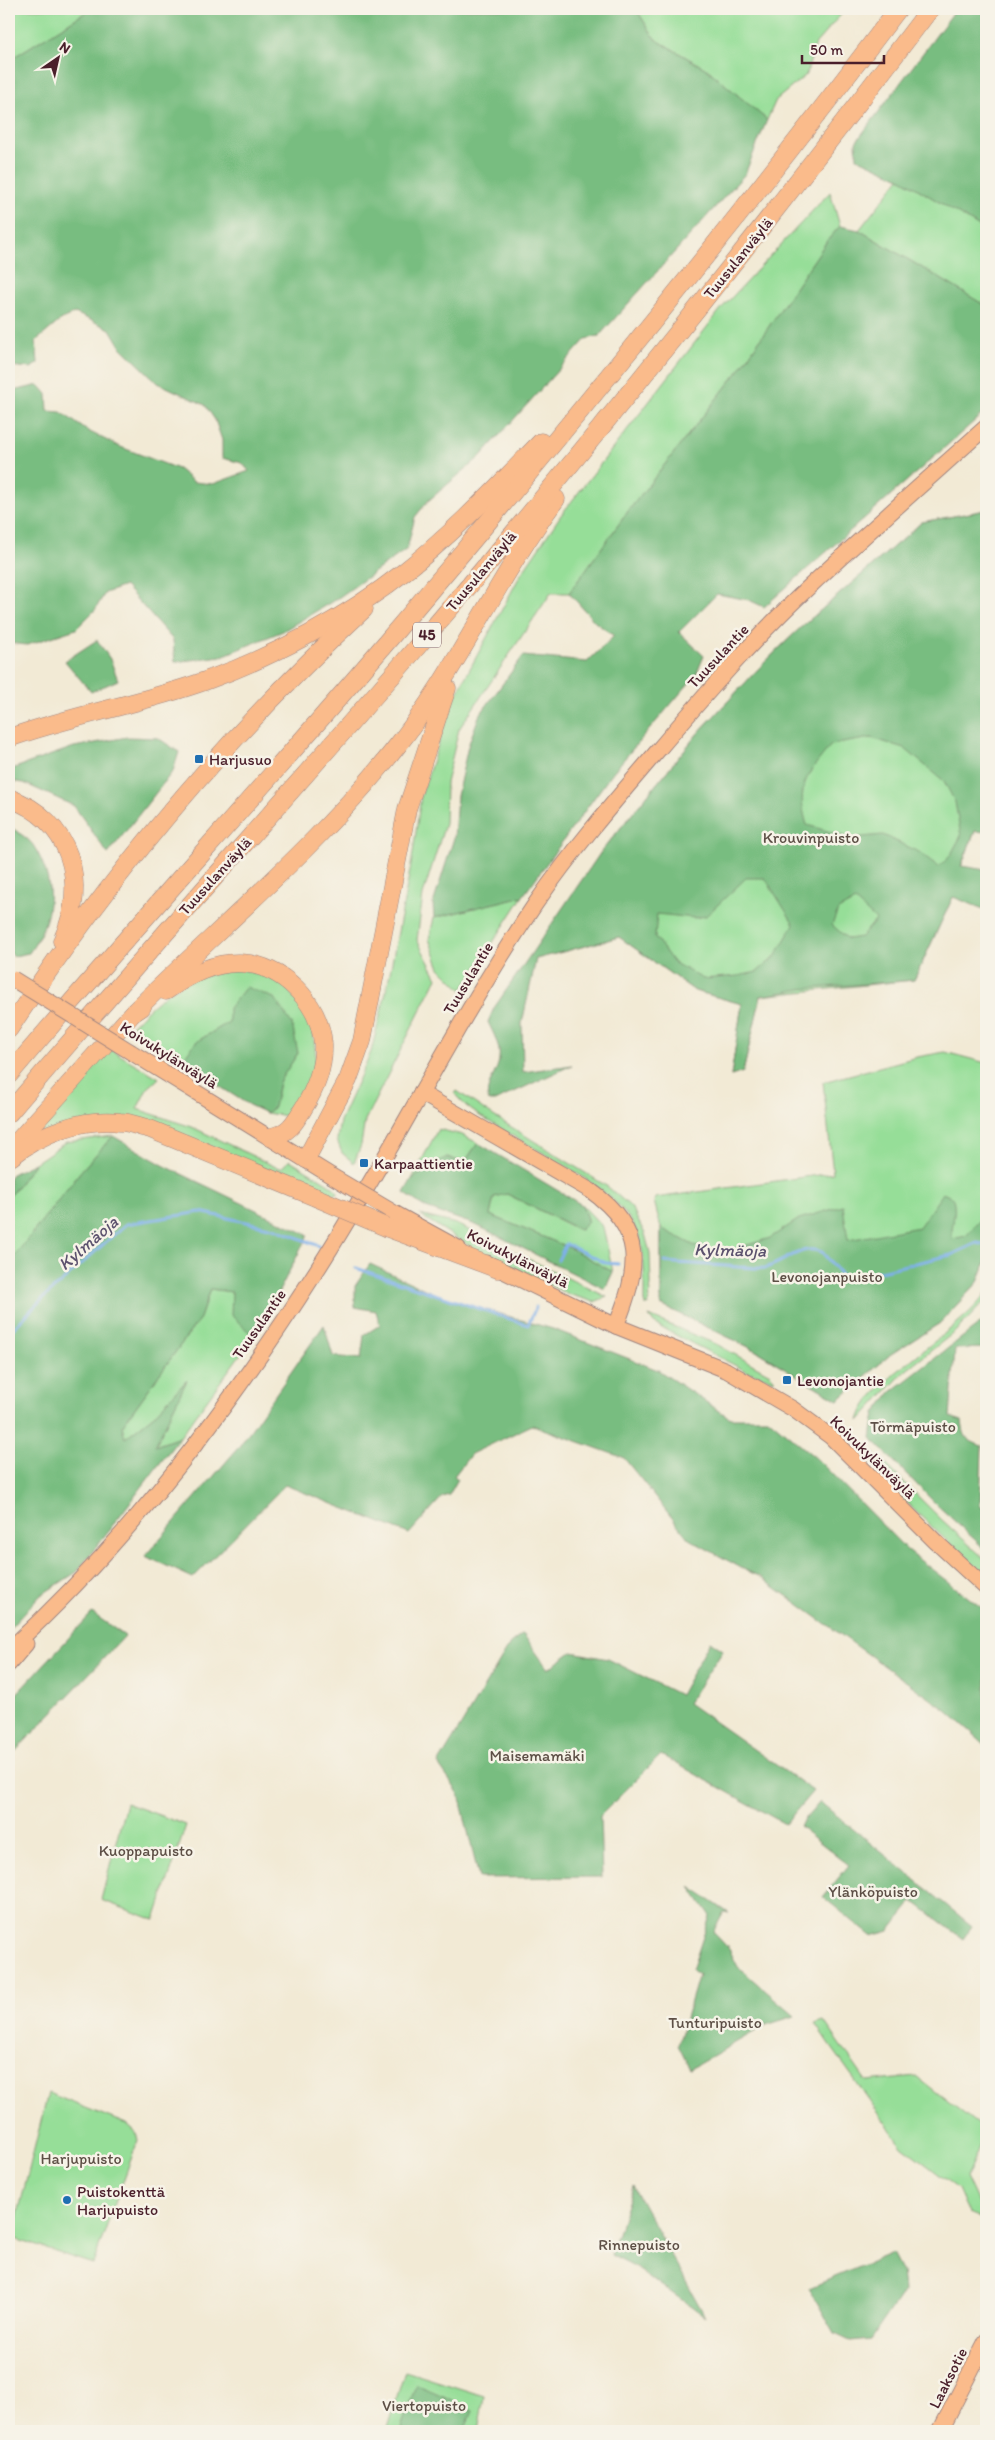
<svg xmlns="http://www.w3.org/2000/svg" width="995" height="2440" font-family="Itim,sans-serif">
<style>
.green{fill:#96de98;stroke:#707e62}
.forest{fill:#78bd80;stroke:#616e56;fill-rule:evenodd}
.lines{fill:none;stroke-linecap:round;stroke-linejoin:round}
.stream{stroke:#7eb0ea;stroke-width:3}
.major-casing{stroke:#9e8480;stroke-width:17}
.highway-casing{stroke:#9e8480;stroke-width:19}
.major{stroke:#fabb8b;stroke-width:15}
.highway{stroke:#fabb8b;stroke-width:18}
.major-bridge-casing{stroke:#9e8480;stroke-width:17;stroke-linecap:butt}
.highway-bridge-casing{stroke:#9e8480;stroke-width:19;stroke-linecap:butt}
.major-bridge{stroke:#fabb8b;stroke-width:15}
.highway-bridge{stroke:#fabb8b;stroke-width:18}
.poi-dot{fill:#1f6fb2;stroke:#f7f3e8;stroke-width:2}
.labels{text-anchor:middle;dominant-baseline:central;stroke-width:5;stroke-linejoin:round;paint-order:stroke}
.shield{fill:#f7f3e8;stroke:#7e5f64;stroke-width:1}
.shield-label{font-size:15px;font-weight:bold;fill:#4a1f2b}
.street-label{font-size:16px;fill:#4a1f2b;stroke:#f7f3e8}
.poi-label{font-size:16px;fill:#4a1f2b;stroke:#f7f3e8;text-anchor:start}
.park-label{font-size:16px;fill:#5d4f46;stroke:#f7f3e8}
.water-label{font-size:18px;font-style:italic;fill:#5c526e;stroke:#f7f3e8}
</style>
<rect width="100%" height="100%" fill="#f7f3e8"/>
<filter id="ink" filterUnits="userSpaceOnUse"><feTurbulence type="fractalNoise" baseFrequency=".02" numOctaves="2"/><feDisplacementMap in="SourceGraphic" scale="10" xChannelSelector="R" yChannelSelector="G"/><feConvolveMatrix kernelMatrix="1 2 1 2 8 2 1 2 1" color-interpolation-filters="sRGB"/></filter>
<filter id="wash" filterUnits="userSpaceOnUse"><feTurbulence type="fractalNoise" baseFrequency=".0096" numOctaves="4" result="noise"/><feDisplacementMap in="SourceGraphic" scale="20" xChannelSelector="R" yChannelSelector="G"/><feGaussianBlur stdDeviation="1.12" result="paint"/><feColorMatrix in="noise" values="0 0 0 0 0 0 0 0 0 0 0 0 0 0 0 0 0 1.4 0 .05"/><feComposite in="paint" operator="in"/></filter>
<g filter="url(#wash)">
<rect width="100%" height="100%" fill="#f2ead5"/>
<g class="green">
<polygon points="9,9 91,9 9,60"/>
<polygon points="636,9 846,9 816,43 806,75 776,100 767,120 708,70 655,39"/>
<polygon points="900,178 986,231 986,306 859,230"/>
<polygon points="830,192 840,226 827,241 740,369 629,510 569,593 551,593 459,729 446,783 445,824 423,895 417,940 437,978 365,1120 361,1145 354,1163 342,1153 337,1140 340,1121 371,1052 387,988 412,860 421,796 452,702 521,574 561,515 721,309"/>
<polygon points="986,510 986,804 961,867 953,897 914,980 761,996 743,1072 731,1076 742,1004 695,991 619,937 535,959 601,852 699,732 762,665 798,630 922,522"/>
<polygon points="523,896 462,990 440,968 429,939 434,918"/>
<path d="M 241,969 L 282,982 L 312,1021 L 316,1057 L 310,1082 L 292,1114 L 286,1116 L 266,1113 L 274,1107 L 279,1082 L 298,1053 L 230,1022 L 196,1042 L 186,1056 L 189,1067 L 128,1030 C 148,1008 170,987 199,977 C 212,973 228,971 241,969 Z"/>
<polygon points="108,1048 159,1078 147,1089 137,1109 192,1127 276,1167 281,1168 290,1160 332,1186 339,1193 329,1195 151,1122 31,1136"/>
<polygon points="945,1052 986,1063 986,1261 978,1282 940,1323 891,1354 838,1400 753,1349 661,1305 661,1228 654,1201 655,1198 833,1173 823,1082 917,1057"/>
<path d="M 457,1091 L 492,1115 L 608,1187 L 631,1207 L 645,1234 L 650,1253 L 651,1285 L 648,1305 L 645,1305 L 644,1301 C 644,1282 645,1263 641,1244 C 629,1191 543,1156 500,1128 C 485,1119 466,1109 455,1094 Z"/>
<polygon points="438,1129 462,1135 478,1143 464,1163 447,1157 412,1179"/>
<polygon points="113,1136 81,1171 9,1263 9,1197 35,1163 66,1142"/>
<polygon points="507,1194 579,1230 588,1222 582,1205 603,1227 613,1272 569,1248 490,1215 494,1197"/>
<polygon points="420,1215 456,1224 607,1297 594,1302 568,1294 474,1249"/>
<polygon points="210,1289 232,1292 250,1333 261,1326 180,1437 155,1446 186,1382 153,1416 125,1438 122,1426 200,1318"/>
<path d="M 986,1293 L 986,1300 L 956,1331 L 904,1372 L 859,1421 C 868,1379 959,1333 986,1293 Z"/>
<polygon points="649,1316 718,1345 770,1374 774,1378 774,1380 748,1372 662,1328 654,1323"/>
<polygon points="865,1447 869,1448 942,1520 986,1560 986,1578 911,1507 860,1451"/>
<polygon points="126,1803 186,1825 155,1920 101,1900"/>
<polygon points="824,2021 866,2081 916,2076 986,2131 966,2177 980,2207 986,2209 986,2221 969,2214 958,2189 902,2146 815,2024"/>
<polygon points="48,2093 126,2124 136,2133 138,2140 93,2264 12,2238"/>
<polygon points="405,2371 484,2396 478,2431 386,2431"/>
</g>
<g class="forest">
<polygon points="91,9 636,9 655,39 708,70 767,120 745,174 599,336 586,339 480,457 428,501 415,517 407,549 338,598 283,631 222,656 175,662 173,640 125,586 105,593 95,610 76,629 27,645 9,643 9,392 39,385 47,394 48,411 61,412 86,430 118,446 178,469 194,482 213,484 249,471 242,463 222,458 222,440 215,420 205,405 158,383 120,346 110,329 75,313 62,319 36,341 38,363 31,368 9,366 9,60"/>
<polygon points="956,9 986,9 986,231 900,178 857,158 856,142"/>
<polygon points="840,226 859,230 986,306 986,411 764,607 749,600 717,594 679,632 704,656 696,675 613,772 523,896 434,918 433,904 454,838 457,796 468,746 479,716 523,656 587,662 614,636 595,622 569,593 629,510 740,369 827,241"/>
<path d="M 986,510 L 986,832 L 975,831 L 961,866 L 986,870 L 986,910 L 953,897 L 914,980 L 801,989 L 761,996 L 743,1072 L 731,1076 L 742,1004 L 695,991 L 619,937 L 536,959 L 522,1023 L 523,1072 L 572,1065 L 495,1101 L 489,1101 C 483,1086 498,1073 499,1059 C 501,1046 493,1033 488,1022 L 494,1008 L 601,852 L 699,732 L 762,665 L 798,630 L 922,522 ZM 871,738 L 904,748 L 944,781 L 955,802 L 961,836 L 950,856 L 939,867 L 919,852 L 883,835 L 851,838 L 807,825 C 795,786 807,775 831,745 ZM 746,878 L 765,878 L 794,924 L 775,957 L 757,972 L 738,976 L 703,979 L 673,962 L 655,937 L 657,914 L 695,918 L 706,916 ZM 855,901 L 876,920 L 861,937 L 848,939 L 832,925 L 838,910 Z"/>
<polygon points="97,640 110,659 118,680 91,692 65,661"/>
<polygon points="127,737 158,738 179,752 173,771 108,854 74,806 24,783 9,781 9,770 74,747"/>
<path d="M 9,826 C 16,831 28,838 33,845 C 57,882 54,918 29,953 L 14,956 L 9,952 Z"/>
<polygon points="246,987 274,998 292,1024 298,1053 279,1082 274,1107 266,1113 249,1105 189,1067 185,1056 196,1042 229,1022 229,1008"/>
<polygon points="113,1136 163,1165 308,1235 261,1326 250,1333 231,1315 232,1292 210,1289 200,1318 122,1426 125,1438 153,1416 187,1380 155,1446 180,1437 77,1572 41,1595 9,1629 9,1263 81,1171"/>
<polygon points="478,1143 582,1205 588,1222 580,1230 507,1194 494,1197 490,1215 570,1248 613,1272 605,1289 476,1225 426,1208 404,1193 412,1179 447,1157 464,1163"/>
<polygon points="35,1163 9,1197 9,1178 12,1174"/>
<path d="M 943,1193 L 953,1198 C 957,1214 951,1223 952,1239 L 966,1236 L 986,1213 L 986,1261 L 978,1282 L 940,1323 L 891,1354 L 838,1400 L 753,1349 L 661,1305 L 661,1228 L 693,1245 L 725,1252 L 770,1238 L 799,1219 L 843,1206 L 848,1240 L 919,1227 Z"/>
<polygon points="370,1264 444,1298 553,1329 658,1370 730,1418 768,1418 817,1459 908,1551 986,1611 986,1745 946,1710 759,1576 743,1569 689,1539 624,1458 532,1425 471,1454 454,1476 458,1479 449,1495 442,1497 409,1534 285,1485 193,1578 145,1556 238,1448 324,1325 333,1356 361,1359 364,1335 380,1325 376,1311 355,1307 355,1286"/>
<path d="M 986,1319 L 986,1348 L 955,1349 L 950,1417 L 962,1421 C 964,1438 966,1440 982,1446 L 980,1507 L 986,1508 L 986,1550 L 936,1504 L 871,1438 L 875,1414 L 891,1392 Z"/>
<polygon points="92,1613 125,1636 9,1758 9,1702"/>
<polygon points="523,1634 548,1669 572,1652 608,1659 680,1695 710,1641 723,1650 688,1703 813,1791 785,1824 661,1755 600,1816 602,1877 479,1878 459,1794 438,1764 510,1644"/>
<polygon points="820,1802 972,1926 963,1939 913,1901 889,1931 871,1936 823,1897 849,1865 799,1826"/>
<polygon points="690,1887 729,1913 724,1912 713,1932 729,1949 738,1967 795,2016 766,2025 690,2069 678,2045 699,1974 692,1970 710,1916"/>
<polygon points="633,2186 705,2316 636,2268 611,2255"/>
<polygon points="892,2253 902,2272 904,2291 871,2339 850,2341 835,2334 809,2288"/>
<polygon points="416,2385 473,2410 464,2431 400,2431"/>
</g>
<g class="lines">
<g class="stream">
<polyline points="558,1260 566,1244 606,1263 618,1264"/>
<path d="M 664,1262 C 688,1264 713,1265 738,1267 C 746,1267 756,1269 765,1268 C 784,1263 802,1243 822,1252 L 842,1276 L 849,1278 L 951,1255 L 977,1243 L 986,1245"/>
<polyline points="356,1268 528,1325 536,1307"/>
<polyline points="9,1333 39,1302 126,1224 200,1212 274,1228 319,1246"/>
</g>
</g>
</g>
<g filter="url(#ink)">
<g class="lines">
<defs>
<g id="major">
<polyline points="131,1052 330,1175"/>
<path d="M 421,1093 L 591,1191 C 646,1230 639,1269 616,1326"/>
<polyline points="396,1214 458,1248"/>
<polyline points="487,1263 616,1326 726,1370 793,1409 831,1437 935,1541 986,1588"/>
<path d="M 9,1650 C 129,1540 230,1407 317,1270 C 394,1150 456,1021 536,903 C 572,851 613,803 654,755 C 704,696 754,638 810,586 C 868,532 927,480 986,427"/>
<polyline points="9,1664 26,1644"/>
<polyline points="940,2431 986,2341"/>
</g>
<g id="highway">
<path d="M 9,738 C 73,715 141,704 205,681 C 275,656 346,618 404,572 C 453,534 497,487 541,442"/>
<path d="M 9,798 C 71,820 89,883 62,941"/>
<path d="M 166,991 C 187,976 214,962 240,963 C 282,964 320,1003 323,1044 C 324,1067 315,1090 303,1109 C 294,1124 288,1134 270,1137"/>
<path d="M 133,1013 C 221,926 317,847 394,750 C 457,672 496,579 556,499"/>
<path d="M 9,1029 C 110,875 229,734 364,609"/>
<path d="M 9,1075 C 132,929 262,789 385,644 C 561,437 734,226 898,9"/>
<path d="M 9,1113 C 138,961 273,813 404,662 C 587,450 761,232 930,9"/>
<polyline points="9,1151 133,1013 142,1007"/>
<path d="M 11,1157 C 41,1133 81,1118 120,1122 C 130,1122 140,1127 150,1129 L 315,1197"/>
<polyline points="306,1159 348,1080 362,1041 407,809 447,688"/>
<polyline points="388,1228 498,1269"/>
</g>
</defs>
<use href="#major" class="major-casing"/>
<use href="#highway" class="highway-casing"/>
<use href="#major" class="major"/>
<use href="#highway" class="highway"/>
<defs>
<g id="major-bridge">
<polyline points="13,979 131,1052"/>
<polyline points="330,1175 396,1214"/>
</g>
<polyline id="highway-bridge" points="315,1197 388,1228"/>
</defs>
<use href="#major-bridge" class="major-bridge-casing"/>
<use href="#highway-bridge" class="highway-bridge-casing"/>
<use href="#major-bridge" class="major-bridge"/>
<use href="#highway-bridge" class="highway-bridge"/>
</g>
</g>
<g class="poi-dot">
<rect x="194" y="754" width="10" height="10" rx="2.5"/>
<rect x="359" y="1158" width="10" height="10" rx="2.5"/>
<rect x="782" y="1375" width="10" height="10" rx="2.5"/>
<circle cx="67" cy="2200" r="5"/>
</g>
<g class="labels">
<rect class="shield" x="413" y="622.5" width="28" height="25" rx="4"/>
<g class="shield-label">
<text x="427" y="635">45</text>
</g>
<g class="street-label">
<text transform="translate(738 258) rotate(-51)">Tuusulanväylä</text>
<text transform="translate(481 571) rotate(-50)">Tuusulanväylä</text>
<text transform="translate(718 656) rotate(-47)">Tuusulantie</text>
<text transform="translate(215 876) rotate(-48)">Tuusulanväylä</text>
<text transform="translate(468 978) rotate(-59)">Tuusulantie</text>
<text transform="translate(169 1055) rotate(32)">Koivukylänväylä</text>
<text transform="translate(518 1258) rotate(27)">Koivukylänväylä</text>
<text transform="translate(259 1324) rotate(-55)">Tuusulantie</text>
<text transform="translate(873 1457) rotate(44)">Koivukylänväylä</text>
<text transform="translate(948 2378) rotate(-63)">Laaksotie</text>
</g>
<g class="poi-label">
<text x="209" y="759">Harjusuo</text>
<text x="374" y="1163">Karpaattientie</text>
<text x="797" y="1380">Levonojantie</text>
<text x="77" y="2191">Puistokenttä<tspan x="77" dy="18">Harjupuisto</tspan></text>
</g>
<g class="park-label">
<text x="811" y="837">Krouvinpuisto</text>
<text x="827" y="1276">Levonojanpuisto</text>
<text x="913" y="1426">Törmäpuisto</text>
<text x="537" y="1755">Maisemamäki</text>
<text x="146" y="1850">Kuoppapuisto</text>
<text x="873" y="1891">Ylänköpuisto</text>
<text x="715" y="2022">Tunturipuisto</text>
<text x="81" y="2158">Harjupuisto</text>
<text x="639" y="2244">Rinnepuisto</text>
<text x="424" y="2405">Viertopuisto</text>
</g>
<g class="water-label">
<text transform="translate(88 1243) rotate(-41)">Kylmäoja</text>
<text transform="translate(730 1250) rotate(1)">Kylmäoja</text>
</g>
</g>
<rect width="995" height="2440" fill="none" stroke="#f7f3e8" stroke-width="30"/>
<g transform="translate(58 58) rotate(34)" stroke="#f7f3e8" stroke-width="4" paint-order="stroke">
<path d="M0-4L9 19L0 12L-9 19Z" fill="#4a1f2b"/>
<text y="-8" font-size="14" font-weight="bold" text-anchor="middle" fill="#4a1f2b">N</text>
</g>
<path d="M802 55v8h82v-8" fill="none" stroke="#4a1f2b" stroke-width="2.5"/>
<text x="810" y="55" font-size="15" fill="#4a1f2b" stroke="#f7f3e8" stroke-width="4" paint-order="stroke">50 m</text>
</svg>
